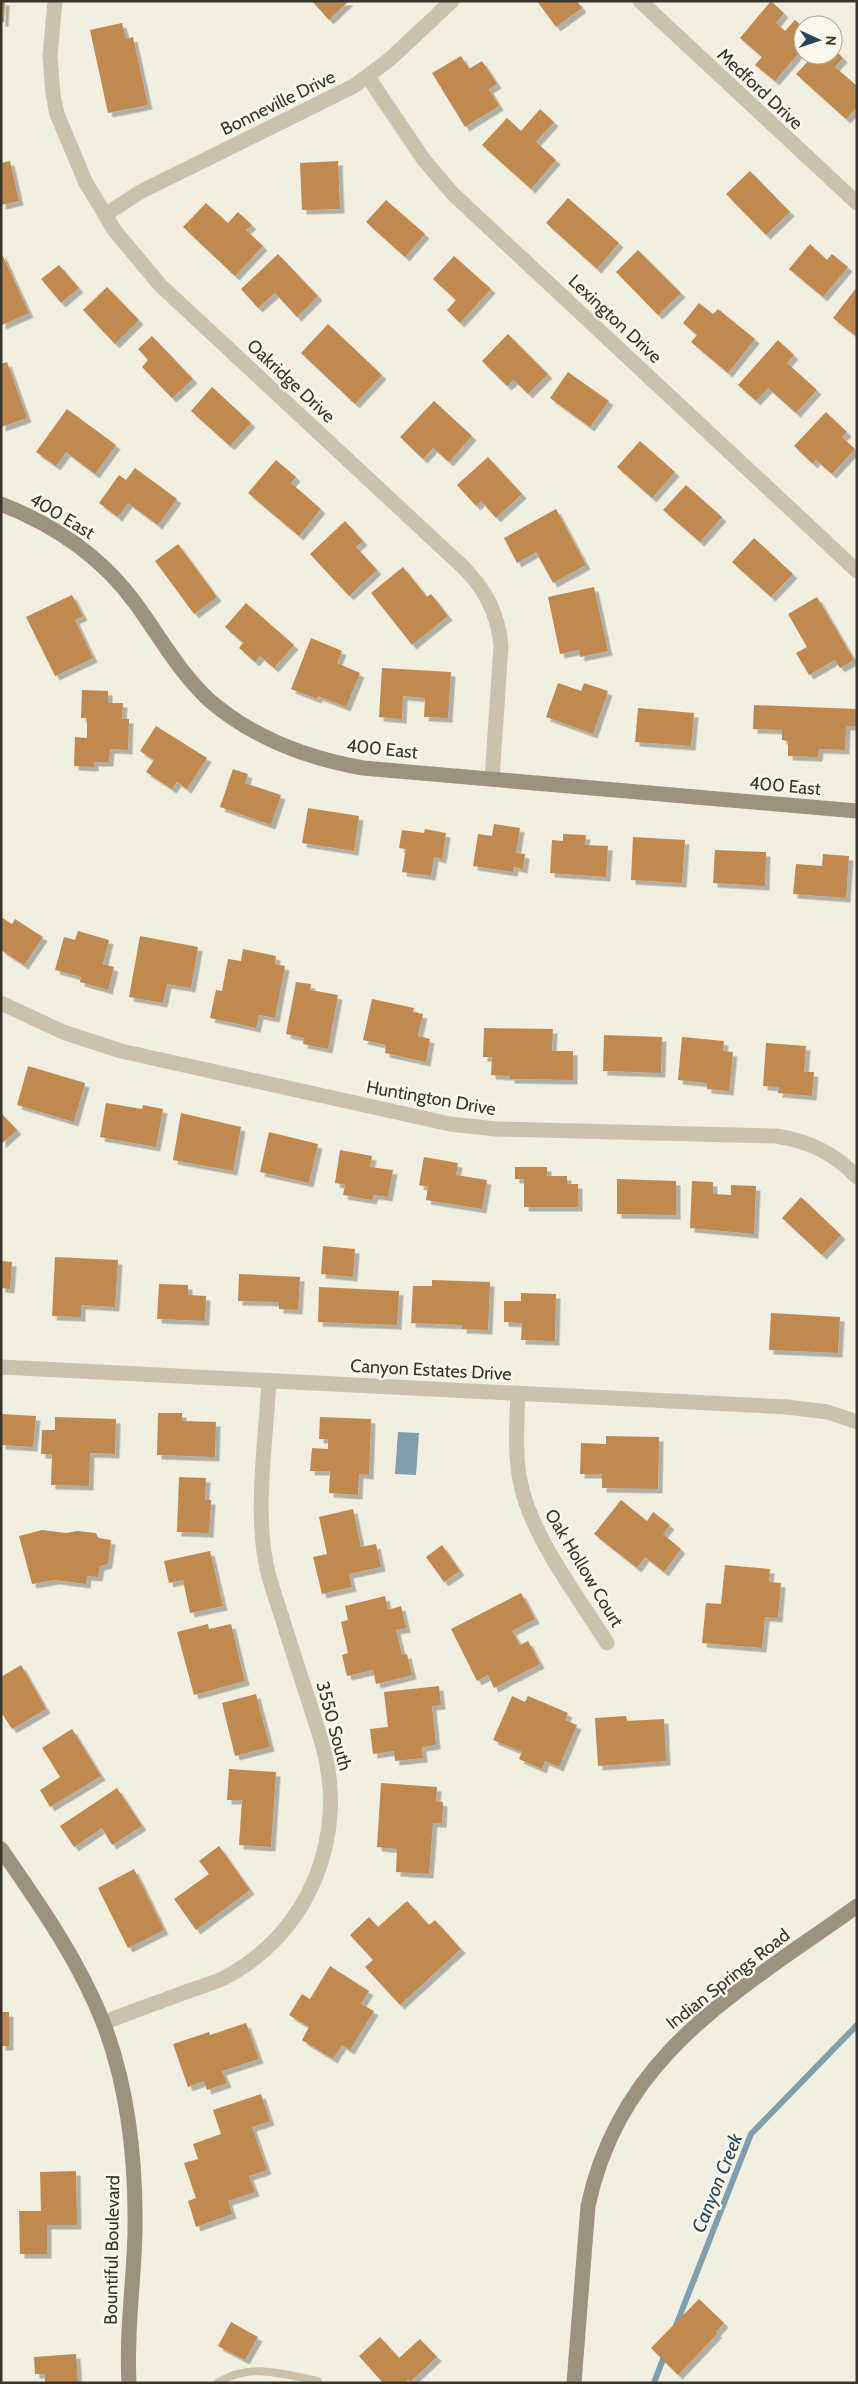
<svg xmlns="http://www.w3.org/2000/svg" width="858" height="2384" font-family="Cabin,sans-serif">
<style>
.water{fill:#809fae}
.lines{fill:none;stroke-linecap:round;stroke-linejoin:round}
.stream{stroke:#809fae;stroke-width:6}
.building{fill:#c08950;filter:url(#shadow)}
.lane{stroke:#cac2ac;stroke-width:8}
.street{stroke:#cac2ac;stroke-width:15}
.secondary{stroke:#9d927d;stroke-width:15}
.labels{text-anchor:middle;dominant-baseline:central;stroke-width:5;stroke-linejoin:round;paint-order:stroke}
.street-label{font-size:18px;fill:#38332b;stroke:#faf7ec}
.water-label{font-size:19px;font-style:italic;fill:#224658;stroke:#faf7ec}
</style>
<defs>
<filter id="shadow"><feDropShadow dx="4.5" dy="4.5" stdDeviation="0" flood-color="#0004"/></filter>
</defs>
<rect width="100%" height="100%" fill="#f2eee0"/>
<polygon class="water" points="398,1432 419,1433 416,1475 395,1474"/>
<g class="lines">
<g class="stream">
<polyline points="675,2328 751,2134 857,2025"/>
<polyline points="654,2383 665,2354"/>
</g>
</g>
<g class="building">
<polygon points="1,1 5,1 4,22 1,22"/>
<polygon points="312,1 349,1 329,20"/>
<polygon points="537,1 577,1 582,8 556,27"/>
<polygon points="771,1 784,13 776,23 785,31 795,20 803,27 803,48 775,81 755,65 762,57 740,38"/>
<polygon points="122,23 126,39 133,37 148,105 108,113 90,30"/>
<polygon points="833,48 843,58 835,67 857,86 857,107 846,119 796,74 814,55 833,55"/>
<polygon points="461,56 469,69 482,61 497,84 489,89 499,106 465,127 432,73"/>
<polygon points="540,109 554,122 536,142 556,160 531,189 482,145 507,118 521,131"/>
<polygon points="10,161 19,201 1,205 1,163"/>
<polygon points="338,161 340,209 302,210 300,163"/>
<polygon points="750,171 790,212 766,235 726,194"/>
<polygon points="568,198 619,243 597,269 546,223"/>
<polygon points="386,200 425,234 405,257 366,222"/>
<polygon points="206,203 228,223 238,212 252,225 246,230 263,246 235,276 183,227"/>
<polygon points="810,244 827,260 832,254 848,267 823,297 789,269"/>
<polygon points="638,250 681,293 658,315 616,272"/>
<polygon points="1,252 29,313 2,325 1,323"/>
<polygon points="278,254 318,296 297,317 275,293 258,308 241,289"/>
<polygon points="454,256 491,289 460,323 447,310 456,300 433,279"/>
<polygon points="59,265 79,288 61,303 41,279"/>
<polygon points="107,287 139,320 115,344 83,310"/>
<polygon points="857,287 857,337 833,318"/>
<polygon points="699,303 713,314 718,309 755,339 728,373 691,342 697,335 683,323"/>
<polygon points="328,324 382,375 355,404 301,353"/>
<polygon points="508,334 548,374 528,394 514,380 507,386 482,361"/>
<polygon points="152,336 193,379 172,398 142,367 148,360 138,349"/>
<polygon points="778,340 794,355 787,363 817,390 796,413 768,388 756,401 738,385"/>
<polygon points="7,362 27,418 1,427 1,364"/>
<polygon points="568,372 609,401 590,427 550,398"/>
<polygon points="212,387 251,423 230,446 191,411"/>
<polygon points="434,401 472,436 449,462 433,448 423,459 400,437"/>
<polygon points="67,409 116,445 95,474 66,452 56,466 36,452"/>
<polygon points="826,412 847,432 842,437 855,449 832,474 816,460 813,464 794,446"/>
<polygon points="640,441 675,472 652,498 617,467"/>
<polygon points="488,457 522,494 496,518 481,501 476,506 457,485"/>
<polygon points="276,460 296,477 291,483 321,509 299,536 248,493"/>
<polygon points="135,468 177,499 158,525 128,503 118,517 99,503 119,475 126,480"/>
<polygon points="686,485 722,517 700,542 663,510"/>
<polygon points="556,509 586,565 553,583 536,552 517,563 504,538"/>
<polygon points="345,521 363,541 356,547 377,570 349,596 310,554"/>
<polygon points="754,538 793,574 771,597 732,562"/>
<polygon points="178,544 217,597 194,614 155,561"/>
<polygon points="403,567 427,597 431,594 448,616 412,645 371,593"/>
<polygon points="594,587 608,651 580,657 579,650 560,654 548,597"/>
<polygon points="72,595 83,616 75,620 93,658 55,676 26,617"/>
<polygon points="817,597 854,660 840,668 835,660 809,675 796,653 807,647 788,614"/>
<polygon points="246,603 294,645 274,668 260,656 255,662 239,648 243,643 225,627"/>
<polygon points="311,638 342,651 337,663 360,673 346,707 318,696 317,699 291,689"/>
<polygon points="382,668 451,672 448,718 424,717 425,698 403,696 402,719 379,717"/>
<polygon points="558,683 581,691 584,683 608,691 593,734 546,717"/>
<polygon points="82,690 108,691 108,703 123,703 122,719 129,719 128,750 110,749 109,762 94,762 94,767 74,766 75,737 87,738 87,718 81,718"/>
<polygon points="754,705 857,709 857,726 846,726 845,750 819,749 818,757 788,756 788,741 782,740 782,730 753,729"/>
<polygon points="638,708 694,713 691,746 635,742"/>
<polygon points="156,726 207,758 187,789 177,782 172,789 146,772 154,760 140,751"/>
<polygon points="233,769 248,774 245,783 281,795 271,825 220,807"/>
<polygon points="308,808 359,816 354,851 302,843"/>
<polygon points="494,824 520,828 516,853 525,854 523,869 514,867 513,872 473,866 478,834 492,836"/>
<polygon points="425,829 446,833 442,859 434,857 431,876 402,872 406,849 399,848 402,830 424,833"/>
<polygon points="563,834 586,835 585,845 608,846 606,877 550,873 552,840 563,841"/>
<polygon points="633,837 685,840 682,883 631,880"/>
<polygon points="715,850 766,852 765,886 713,883"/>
<polygon points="823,854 849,856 846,898 793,894 796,864 822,866"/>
<polygon points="1,917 12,924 15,919 43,937 24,965 1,950"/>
<polygon points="78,931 109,940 103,964 114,967 108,990 80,982 81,977 55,970 64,937 75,940"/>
<polygon points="140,936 198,947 191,988 167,984 163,1003 129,997"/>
<polygon points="243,949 276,956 275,964 285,966 275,1018 259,1015 256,1028 210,1018 216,990 222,991 228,959 241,961"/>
<polygon points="296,982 311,984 310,990 338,995 328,1049 303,1044 304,1038 286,1034"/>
<polygon points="372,999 414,1008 413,1012 423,1014 418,1036 430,1039 426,1062 385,1053 386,1045 363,1040"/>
<polygon points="484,1028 553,1029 552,1051 573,1051 573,1080 510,1079 510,1076 491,1075 492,1057 483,1057"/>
<polygon points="604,1035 662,1037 661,1073 603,1071"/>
<polygon points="682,1037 724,1041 723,1051 733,1052 729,1091 707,1089 707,1083 678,1080"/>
<polygon points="766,1043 806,1046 804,1072 814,1072 812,1096 778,1093 779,1087 763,1086"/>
<polygon points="28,1066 85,1083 74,1122 17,1105"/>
<polygon points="106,1103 142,1109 143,1105 163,1109 156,1147 100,1137"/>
<polygon points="1,1113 17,1130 1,1144"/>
<polygon points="181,1113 241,1127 233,1171 173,1160"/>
<polygon points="269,1132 318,1144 309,1183 260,1172"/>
<polygon points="340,1150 372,1156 370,1167 393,1170 388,1197 374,1195 372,1200 343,1195 345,1185 335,1183"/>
<polygon points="424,1157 458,1163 456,1175 487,1180 482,1209 426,1200 428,1187 419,1185"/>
<polygon points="515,1167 547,1167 547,1176 567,1176 567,1184 578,1184 578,1207 524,1207 524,1179 515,1179"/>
<polygon points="617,1179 676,1181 676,1215 617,1214"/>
<polygon points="692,1181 713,1182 713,1194 731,1195 731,1185 756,1186 754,1234 690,1228"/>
<polygon points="801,1197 841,1235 822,1255 782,1218"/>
<polygon points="323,1246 355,1249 353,1277 321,1274"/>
<polygon points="55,1257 118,1260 115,1307 81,1305 81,1317 52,1316"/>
<polygon points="1,1261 12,1262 10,1289 1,1288"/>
<polygon points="239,1274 300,1277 298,1310 279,1309 279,1302 238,1301"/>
<polygon points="432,1280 490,1282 488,1330 462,1329 462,1325 411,1323 413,1286 432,1286"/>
<polygon points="159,1284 188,1285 188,1295 206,1296 205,1321 157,1319"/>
<polygon points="319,1287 399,1291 397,1325 318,1322"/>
<polygon points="521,1293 556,1294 555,1341 521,1340 522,1323 504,1322 504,1301 521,1301"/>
<polygon points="771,1313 840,1317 838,1353 769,1350"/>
<polygon points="158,1413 182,1413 182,1421 216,1422 215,1457 157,1455"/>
<polygon points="1,1414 36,1416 33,1447 1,1445"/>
<polygon points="55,1417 116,1419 115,1454 90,1453 89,1486 51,1485 52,1454 41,1454 42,1430 55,1430"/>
<polygon points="320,1417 371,1419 369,1475 359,1474 358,1495 329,1493 330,1471 310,1471 312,1448 328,1449 328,1439 319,1439"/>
<polygon points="606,1436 659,1437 658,1489 602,1488 602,1474 580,1474 581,1443 606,1444"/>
<polygon points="179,1477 206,1478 205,1500 211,1500 209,1533 177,1532"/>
<polygon points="621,1500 647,1521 653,1512 670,1525 663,1534 681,1549 664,1572 645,1557 637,1568 594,1534"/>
<polygon points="353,1509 361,1547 376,1544 381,1567 349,1574 352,1587 322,1594 313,1557 327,1554 319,1517"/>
<polygon points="42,1530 66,1533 77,1531 96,1533 98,1538 111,1540 108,1564 100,1566 98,1577 87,1576 86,1584 55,1580 32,1584 19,1536"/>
<polygon points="442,1545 460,1571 444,1582 426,1557"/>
<polygon points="210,1551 223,1606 190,1613 183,1580 169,1583 164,1561"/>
<polygon points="725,1565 770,1569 769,1582 781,1583 778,1618 765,1617 762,1648 702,1643 706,1603 721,1604"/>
<polygon points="521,1593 535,1619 512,1631 520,1645 528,1641 540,1664 494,1688 488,1675 477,1681 451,1629"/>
<polygon points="385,1596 388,1610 401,1606 406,1628 396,1630 402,1655 407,1654 412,1675 376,1684 373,1670 347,1676 342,1655 348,1653 341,1622 348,1620 345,1606"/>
<polygon points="208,1624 209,1629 231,1624 245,1681 194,1695 177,1632"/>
<polygon points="21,1665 46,1709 12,1729 3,1715 1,1716 1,1677"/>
<polygon points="439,1686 441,1705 432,1706 436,1745 422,1747 423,1758 395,1761 394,1751 373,1754 370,1729 388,1727 384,1692"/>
<polygon points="256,1694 270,1747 235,1756 222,1703"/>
<polygon points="512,1696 525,1702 528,1696 554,1707 568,1713 565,1720 577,1725 559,1767 545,1761 542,1769 519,1759 522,1752 493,1740"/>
<polygon points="626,1716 627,1721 664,1719 666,1761 598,1766 595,1718"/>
<polygon points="72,1729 101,1776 50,1807 40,1790 60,1777 42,1748"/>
<polygon points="229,1769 276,1772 271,1847 239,1845 242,1800 227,1800"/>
<polygon points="381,1783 437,1787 436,1801 443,1802 442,1823 433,1823 429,1874 396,1872 397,1849 377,1847"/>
<polygon points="117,1788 142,1826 112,1845 102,1828 74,1847 60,1826"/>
<polygon points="219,1846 250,1890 196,1930 174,1899 209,1874 199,1861"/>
<polygon points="134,1869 164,1930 128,1948 98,1888"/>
<polygon points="407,1901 429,1925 435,1920 461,1949 400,2005 365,1967 373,1960 350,1935 369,1917 378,1927"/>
<polygon points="330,1966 369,1991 361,2004 374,2011 350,2050 342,2045 333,2059 302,2040 309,2027 289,2015 302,1994 310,1999"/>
<rect x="1" y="2012" width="8" height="34"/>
<polygon points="246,2023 259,2059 222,2071 227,2083 207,2090 204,2081 188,2087 173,2044 209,2032 210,2035"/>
<polygon points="261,2094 270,2121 252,2127 267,2170 249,2176 255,2192 228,2201 232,2214 196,2227 188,2201 196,2198 184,2163 198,2159 193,2144 221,2134 213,2110"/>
<polygon points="76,2171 77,2225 47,2225 47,2254 20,2254 19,2211 41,2211 40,2172"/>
<polygon points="699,2299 724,2323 716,2332 718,2333 678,2375 651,2348"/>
<polygon points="231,2322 258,2337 245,2360 218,2346"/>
<polygon points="380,2337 399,2358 420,2339 437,2357 410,2382 408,2379 405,2383 383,2383 359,2356"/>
<polygon points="76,2354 78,2383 45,2383 45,2374 35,2374 34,2357"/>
</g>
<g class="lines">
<path class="lane" d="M 217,2383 C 250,2362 282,2374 318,2381"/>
<g class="street">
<path d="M 55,1 L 50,56 L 53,95 L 57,114 L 85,181 L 115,231 L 160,285 L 463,567 C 486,590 498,614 501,646 L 492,779"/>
<polyline points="640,1 857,203"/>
<polyline points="368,77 424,160 453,194 857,571"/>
<polyline points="105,215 140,192 354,86 390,59 452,1"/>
<path d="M 1,1003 L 63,1032 L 121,1051 L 450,1124 L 496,1129 L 776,1136 C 809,1141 834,1153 857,1177"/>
<polyline points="1,1367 787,1407 828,1412 857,1422"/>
<path d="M 518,1393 C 517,1423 514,1455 521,1485 C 532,1537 579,1598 607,1643"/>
<path d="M 103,2023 C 130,2012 157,2003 183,1993 C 197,1988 211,1984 224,1978 C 310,1933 349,1835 322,1743 C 310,1703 296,1663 284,1624 C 278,1604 270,1584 266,1564 C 255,1508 266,1438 269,1381"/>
</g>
<g class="secondary">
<path d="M 1,504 C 55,525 102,557 136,604 C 160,637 179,672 209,700 C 253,738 306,758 363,768 L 857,811"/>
<path d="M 1,1849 C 39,1904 78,1959 103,2022 C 128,2087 136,2162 135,2231 C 134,2281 126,2332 129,2383"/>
<path d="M 574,2383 L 588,2206 C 621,2052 738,1992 857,1906"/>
</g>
</g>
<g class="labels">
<g class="street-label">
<text transform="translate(760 89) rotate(43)">Medford Drive</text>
<text transform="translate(278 103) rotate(-26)">Bonneville Drive</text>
<text transform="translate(615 319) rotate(43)">Lexington Drive</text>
<text transform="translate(291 381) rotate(43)">Oakridge Drive</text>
<text transform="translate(62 516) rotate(31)">400 East</text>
<text transform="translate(382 749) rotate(6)">400 East</text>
<text transform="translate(785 786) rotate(5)">400 East</text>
<text transform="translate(431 1098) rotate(10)">Huntington Drive</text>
<text transform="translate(431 1370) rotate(3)">Canyon Estates Drive</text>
<text transform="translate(584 1568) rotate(59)">Oak Hollow Court</text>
<text transform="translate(334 1726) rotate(75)">3550 South</text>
<text transform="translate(728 1979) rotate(-38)">Indian Springs Road</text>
<text transform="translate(112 2250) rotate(-89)">Bountiful Boulevard</text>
</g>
<g class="water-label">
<text transform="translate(717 2183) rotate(-68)">Canyon Creek</text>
</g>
</g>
<rect width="858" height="2384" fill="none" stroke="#38332b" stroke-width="5"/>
<g transform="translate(818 40) rotate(93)"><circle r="24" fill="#faf7ec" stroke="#aca99f"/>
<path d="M0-4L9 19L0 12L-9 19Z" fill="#224658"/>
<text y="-8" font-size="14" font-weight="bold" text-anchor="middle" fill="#38332b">N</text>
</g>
</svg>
